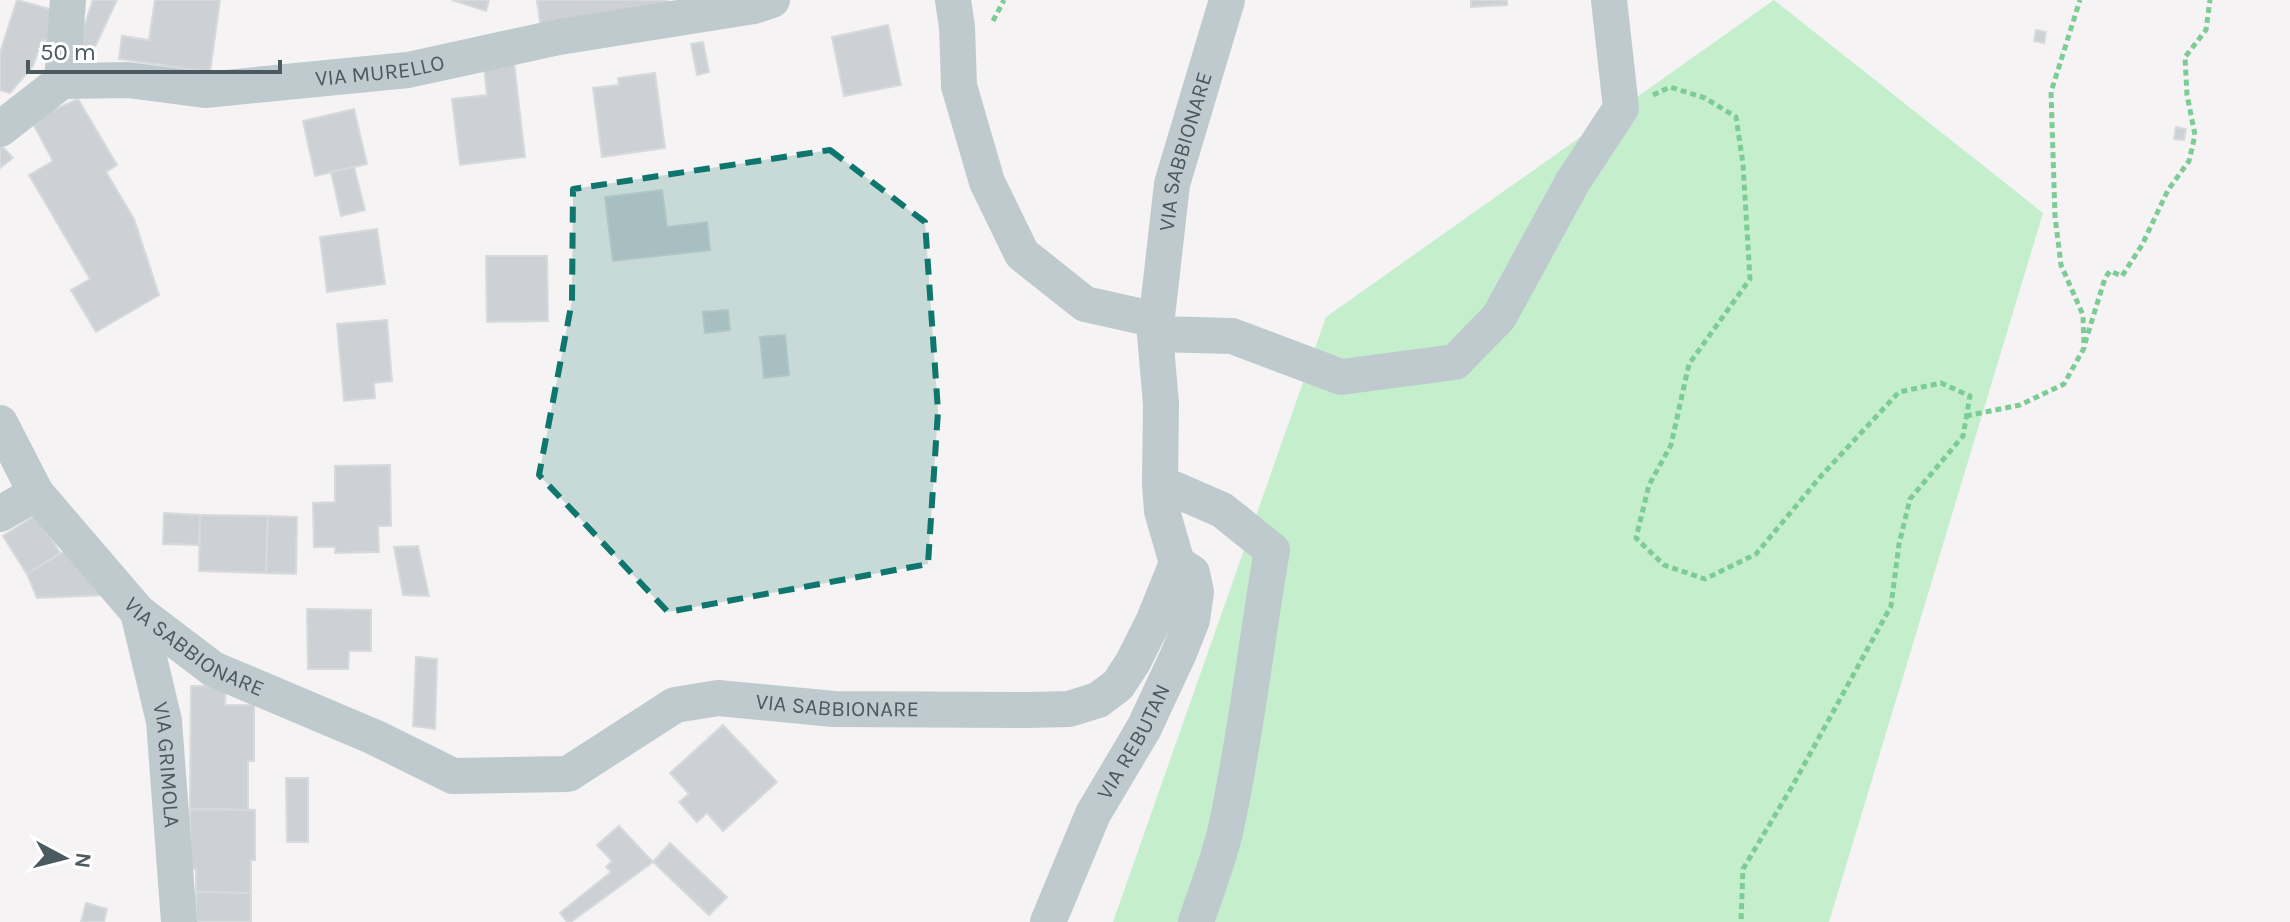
<svg xmlns="http://www.w3.org/2000/svg" width="2290" height="922" font-family="Karla,sans-serif">
<style>
.green{fill:#c5efcc}
.building{fill:#cdd1d5;stroke:#d7dadd;stroke-width:2}
.lines{fill:none;stroke-linecap:round;stroke-linejoin:round}
.path{stroke:#7dcc95;stroke-width:5;stroke-dasharray:6 4;stroke-linecap:butt}
.minor{stroke:#bfcace;stroke-width:36}
.marked{fill:#0f766e;fill-opacity:0.2;stroke:#0f766e;stroke-width:6;stroke-dasharray:16 10;stroke-linejoin:round}
.labels{text-anchor:middle;dominant-baseline:central;stroke-width:8;stroke-linejoin:round;paint-order:stroke}
.street-label{font-size:22px;fill:#4b5a60;stroke:#fff}
</style>
<rect width="100%" height="100%" fill="#f5f3f3"/>
<polygon class="green" points="1774,0 2043,213 1829,922 1113,922 1326,317"/>
<g class="building">
<polygon points="17,0 57,11 47,41 42,40 33,66 10,93 0,90 0,53"/>
<polygon points="93,0 117,0 93,51 78,45"/>
<polygon points="155,0 220,0 210,72 119,59 122,36 149,40"/>
<polygon points="452,0 489,0 486,11"/>
<polygon points="543,0 668,0 668,15 542,34 537,1"/>
<polygon points="1471,0 1507,0 1507,5 1471,7"/>
<polygon points="888,25 901,85 844,96 832,37"/>
<polygon points="2036,30 2046,32 2044,43 2034,41"/>
<polygon points="703,42 709,72 697,75 691,44"/>
<polygon points="513,54 525,157 460,165 452,99 487,95 483,57"/>
<polygon points="655,73 665,148 602,157 593,88 619,85 618,78"/>
<polygon points="78,99 117,165 106,172 134,219 159,295 96,332 71,290 90,279 29,175 53,161 31,120"/>
<polygon points="354,109 367,164 315,176 303,121"/>
<polygon points="2176,127 2186,129 2184,140 2174,139"/>
<polygon points="0,144 13,158 0,168"/>
<polygon points="354,167 365,210 341,216 331,172"/>
<polygon points="662,190 667,227 707,222 710,250 613,261 605,197"/>
<polygon points="377,229 385,284 327,292 320,237"/>
<polygon points="486,256 547,256 548,321 487,322"/>
<polygon points="728,310 730,330 705,333 703,312"/>
<polygon points="387,320 392,381 374,383 375,398 344,401 337,324"/>
<polygon points="785,335 789,375 764,378 760,337"/>
<polygon points="390,465 391,526 378,526 379,552 335,553 335,547 314,547 313,503 335,502 335,466"/>
<polygon points="164,513 200,515 199,545 163,544"/>
<polygon points="36,515 60,553 27,574 3,536"/>
<polygon points="200,515 268,516 266,573 199,571"/>
<polygon points="268,516 297,517 296,574 266,573"/>
<polygon points="418,546 429,596 403,595 394,547"/>
<polygon points="68,549 105,595 37,598 27,574"/>
<polygon points="307,609 371,610 371,651 349,651 348,669 308,669"/>
<polygon points="416,657 437,659 435,729 413,726"/>
<polygon points="191,686 226,686 225,705 254,705 254,761 248,761 248,810 190,809"/>
<polygon points="723,725 777,782 723,831 707,813 697,822 679,802 689,794 670,773"/>
<polygon points="286,778 308,778 308,842 287,842"/>
<polygon points="190,809 255,810 255,860 251,860 251,893 196,892 196,869 190,869"/>
<polygon points="619,826 653,862 571,922 567,922 560,913 611,872 606,867 612,861 597,845"/>
<polygon points="670,843 727,897 709,915 653,862"/>
<polygon points="196,892 251,893 251,922 196,922"/>
<polygon points="86,903 107,909 104,922 81,922"/>
</g>
<g class="lines">
<g class="path">
<polyline points="993,21 1004,0"/>
<polyline points="1653,95 1670,87 1705,98 1736,117 1743,164 1750,279 1689,364 1671,445 1649,485 1636,538 1664,565 1705,579 1756,554 1821,476 1899,392 1941,383 1970,396 1963,436 1910,499 1899,544 1891,606 1793,785 1743,869 1741,922"/>
<polyline points="2085,343 2105,278 2110,271 2122,276 2142,245 2168,190 2189,161 2195,135 2187,95 2185,57 2206,30 2210,0"/>
<polyline points="1966,416 2020,405 2064,384 2084,348 2083,315 2061,265 2055,216 2051,92 2080,0"/>
</g>
<g class="minor">
<polyline points="953,0 957,27 959,86 987,182 1022,254 1085,304 1157,320"/>
<polyline points="62,81 68,0"/>
<path id="s1" d="M 0,129 L 62,81 L 128,80 L 205,90 L 408,70 L 559,37 L 754,6 L 772,0"/>
<polyline points="1155,334 1232,336 1341,377 1455,362 1499,317 1572,183 1621,108 1609,0"/>
<path id="s2" d="M 0,423 L 36,493 L 138,612 L 213,669 L 374,737 L 453,776 L 568,774 L 675,705 L 718,698 L 834,709 L 1026,710 L 1069,709 L 1098,700 L 1118,685 L 1133,662 L 1154,620 L 1177,563 L 1162,511 L 1160,483 L 1161,404 L 1155,334 L 1172,184 L 1227,0"/>
<path d="M 1160,483 L 1222,510 L 1272,550 C 1256,643 1246,736 1226,828 C 1219,860 1206,891 1196,922"/>
<polyline points="0,514 36,493"/>
<path id="s3" d="M 138,612 L 164,721 L 179,922"/>
<path id="s4" d="M 1048,922 L 1093,814 L 1144,728 L 1179,653 L 1192,620 L 1196,592 L 1192,573 L 1177,563"/>
</g>
</g>
<path class="marked" d="M 830,150 L 925,222 L 938,411 L 928,564 L 668,612 L 539,475 L 572,301 L 573,189 Z"/>
<g class="labels">
<g class="street-label">
<text stroke="none"><textPath href="#s1" startOffset="398">VIA MURELLO</textPath></text>
<text stroke="none"><textPath href="#s2" startOffset="1838">VIA SABBIONARE</textPath></text>
<text stroke="none"><textPath href="#s2" startOffset="302">VIA SABBIONARE</textPath></text>
<text stroke="none"><textPath href="#s2" startOffset="998">VIA SABBIONARE</textPath></text>
<text stroke="none"><textPath href="#s4" startOffset="200">VIA REBUTAN</textPath></text>
<text stroke="none"><textPath href="#s3" startOffset="156">VIA GRIMOLA</textPath></text>
</g>
</g>
<g transform="translate(64 858) rotate(97)" stroke="#ffffff" stroke-width="6" paint-order="stroke">
<path d="M0-6L14 30L0 20L-14 30Z" fill="#4b5a60"/>
<text y="-12" font-size="22" font-weight="bold" text-anchor="middle" fill="#4b5a60">N</text>
</g>
<path d="M28 60v12h252v-12" fill="none" stroke="#4b5a60" stroke-width="4"/>
<text x="40" y="60" font-size="24" fill="#4b5a60" stroke="#ffffff" stroke-width="6" paint-order="stroke">50 m</text>
</svg>
